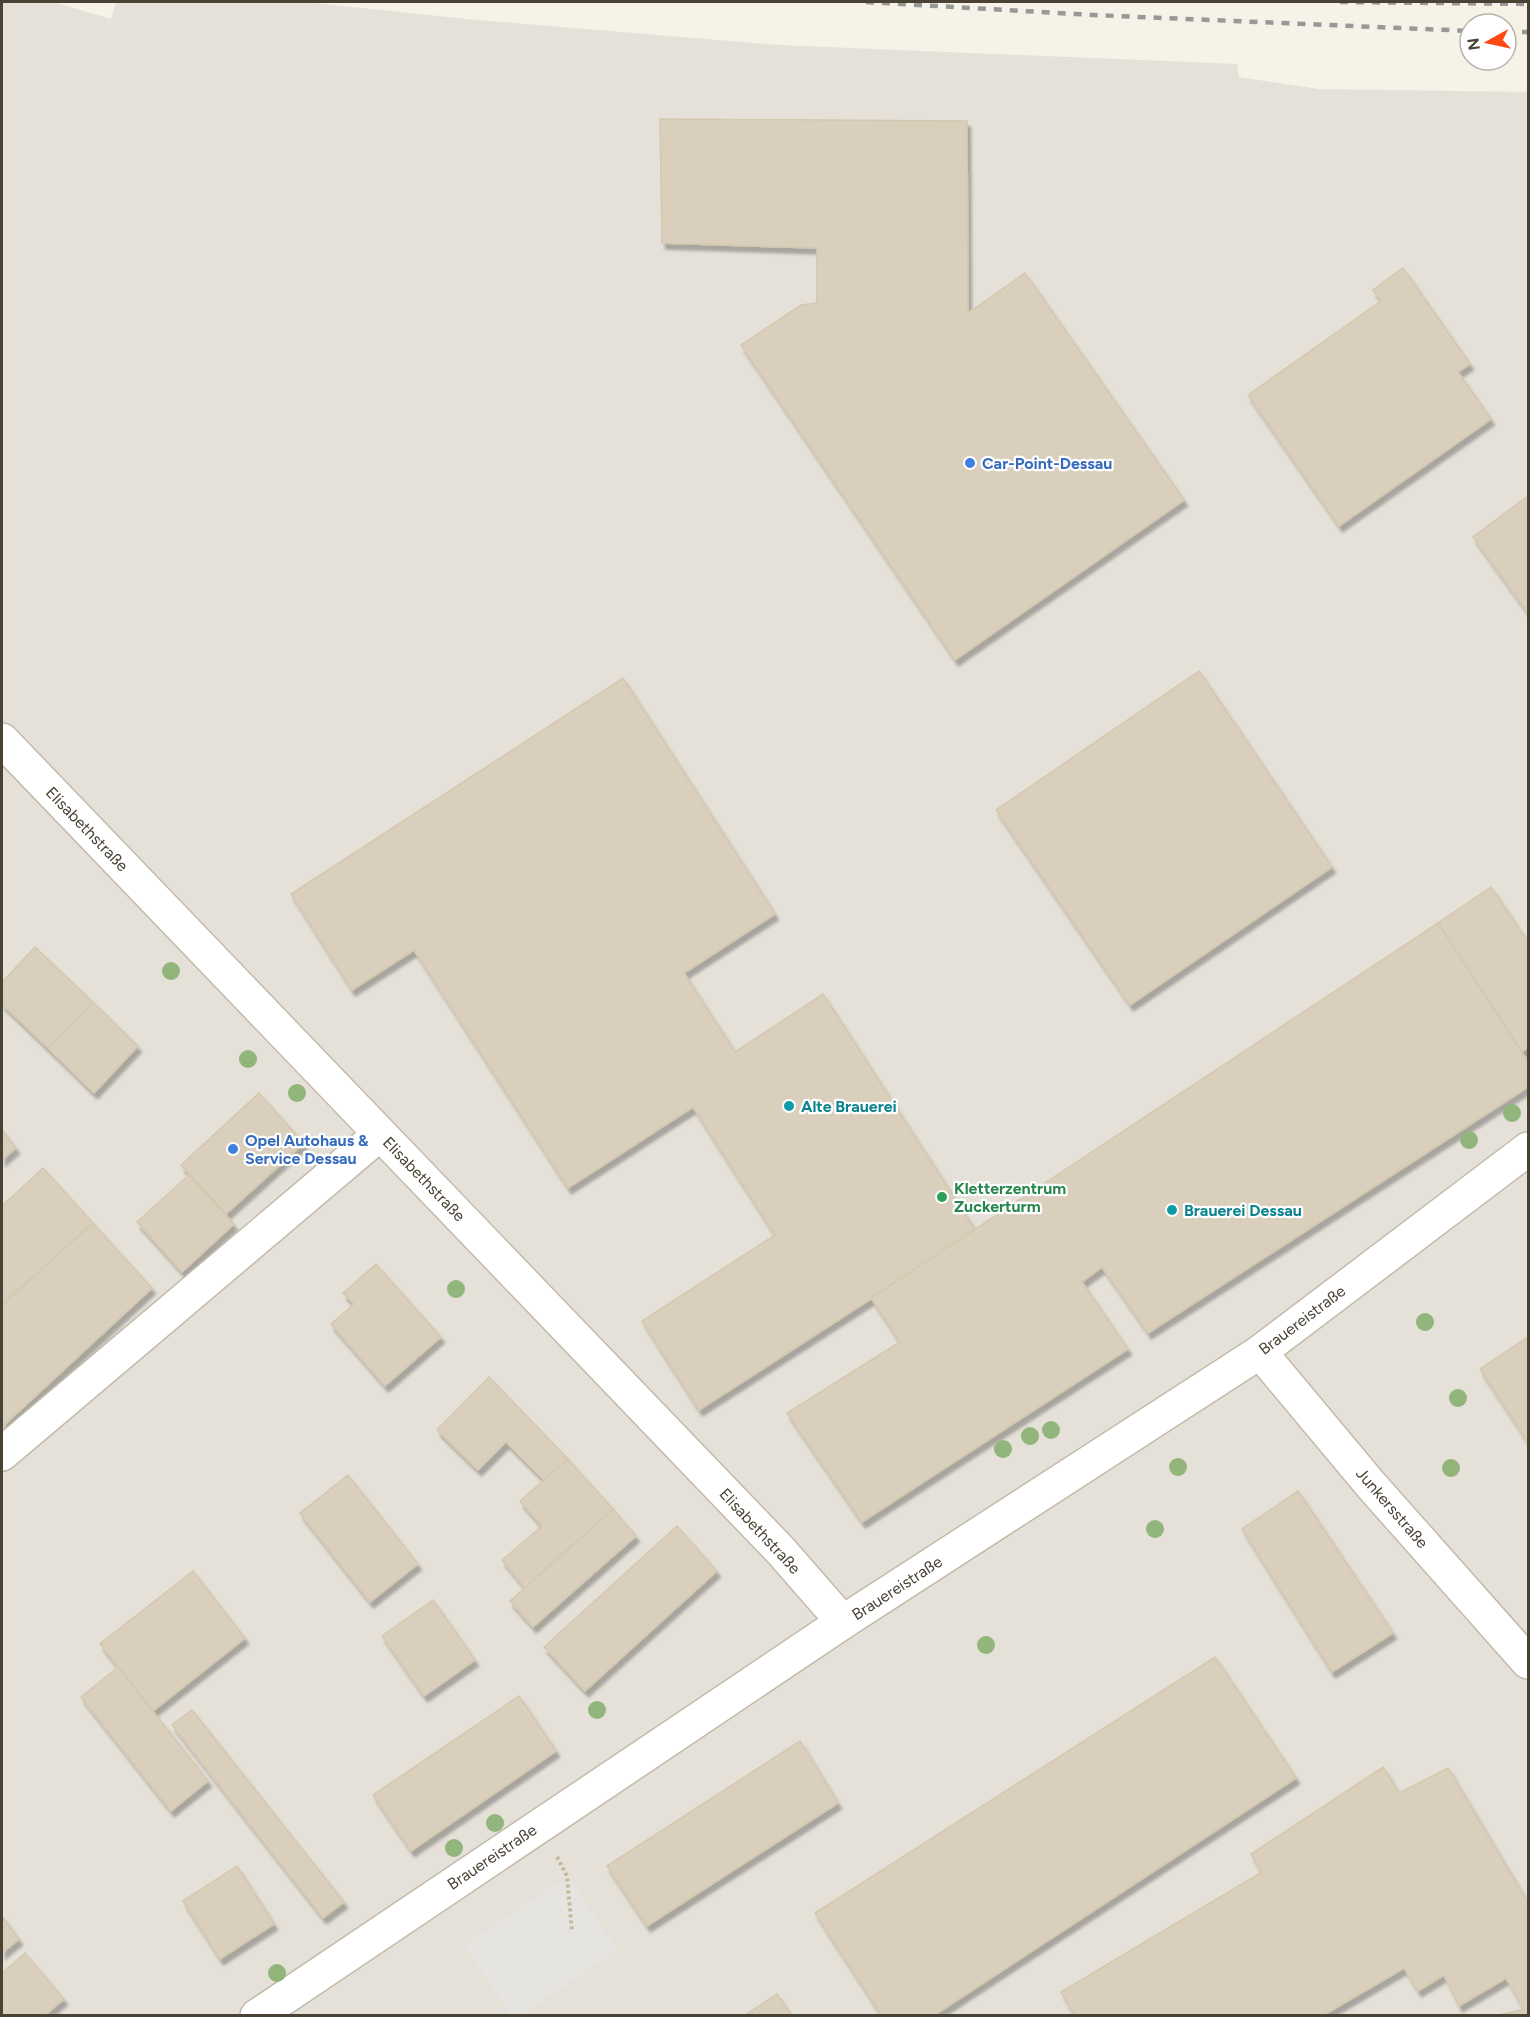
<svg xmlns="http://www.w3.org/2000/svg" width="1530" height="2017" font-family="Figtree,sans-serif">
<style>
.industrial{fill:#e5e1d9}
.parking{fill:#e6e4e0}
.building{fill:#d9cfbc;stroke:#d4c8ae;stroke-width:1.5;filter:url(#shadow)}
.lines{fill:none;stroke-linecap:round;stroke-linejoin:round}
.minor-casing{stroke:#c2bba9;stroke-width:36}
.path{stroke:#c6b999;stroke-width:4;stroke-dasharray:3 3;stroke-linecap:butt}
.minor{stroke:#fff;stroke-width:33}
.rail{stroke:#989898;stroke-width:4.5;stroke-dasharray:8 8;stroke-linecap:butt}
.tree{fill:#91b57b}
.shop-dot{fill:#3f7fe0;stroke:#fff;stroke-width:2}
.culture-dot{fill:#0f9aa8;stroke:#fff;stroke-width:2}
.leisure-dot{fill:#2e9e5b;stroke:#fff;stroke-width:2}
.labels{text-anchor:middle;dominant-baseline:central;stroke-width:4.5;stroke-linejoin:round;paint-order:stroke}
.shop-label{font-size:16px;font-weight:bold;fill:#366cbe;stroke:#fff;text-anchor:start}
.street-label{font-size:16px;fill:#4a4335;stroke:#fff}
.culture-label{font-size:16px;font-weight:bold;fill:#0d838f;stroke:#fff;text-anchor:start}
.leisure-label{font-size:16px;font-weight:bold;fill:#27864d;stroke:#fff;text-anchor:start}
</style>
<defs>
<filter id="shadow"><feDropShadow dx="3.5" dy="6" stdDeviation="1.5" flood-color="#0004"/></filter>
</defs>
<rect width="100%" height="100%" fill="#f6f2e8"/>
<polygon class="industrial" points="2,2 53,2 111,19 116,2 305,2 467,19 780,45 1237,64 1239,77 1319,89 1528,92 1528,2015 2,2016"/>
<polygon class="parking" points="567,1876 617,1950 521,2015 511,2015 464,1946"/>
<g class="building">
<polygon points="660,119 967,121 968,313 1025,273 1184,500 955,660 741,345 801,305 817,303 817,248 662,243"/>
<polygon points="1403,268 1470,364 1458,372 1491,419 1339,526 1248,395 1381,301 1373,290"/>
<polygon points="1528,496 1528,613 1473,537"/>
<polygon points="1199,671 1332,867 1130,1005 996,810"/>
<polygon points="623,678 775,914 684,973 735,1052 823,994 976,1231 699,1410 642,1321 775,1235 693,1107 568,1188 414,950 352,990 291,894"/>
<polygon points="1491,887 1528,942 1528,1047 1522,1052 1438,923"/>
<polygon points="1438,923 1528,1062 1528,1087 1148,1333 1102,1267 1082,1282 1128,1349 862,1522 787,1413 900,1342 871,1298"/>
<polygon points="35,947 93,1002 48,1048 2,1004 2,982"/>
<polygon points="93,1002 138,1046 94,1093 48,1048"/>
<polygon points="259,1093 304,1143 226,1214 181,1165"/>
<polygon points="2,1130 16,1148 2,1160"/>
<polygon points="43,1168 93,1223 2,1305 2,1206"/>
<polygon points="189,1175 234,1224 182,1272 137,1222"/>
<polygon points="93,1223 152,1288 2,1427 2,1305"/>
<polygon points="376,1264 441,1337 385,1386 331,1324 354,1304 343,1293"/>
<polygon points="1528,1337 1528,1442 1480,1369"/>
<polygon points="489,1377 568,1459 544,1480 506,1442 478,1470 437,1430"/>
<polygon points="568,1459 613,1509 525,1588 502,1560 542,1526 520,1501"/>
<polygon points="348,1475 418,1564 370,1602 300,1513"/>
<polygon points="1298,1491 1393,1633 1332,1672 1242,1529"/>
<polygon points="613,1509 636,1536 533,1627 510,1601"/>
<polygon points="677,1526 717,1571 585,1691 544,1647"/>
<polygon points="193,1571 245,1638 153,1711 100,1644"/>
<polygon points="433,1600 475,1660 424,1696 382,1636"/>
<polygon points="1215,1657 1296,1778 933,2016 882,2016 815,1913"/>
<polygon points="118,1667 208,1781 171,1811 81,1697"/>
<polygon points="519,1696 556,1751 411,1851 373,1795"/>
<polygon points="192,1710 344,1902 323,1918 172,1725"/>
<polygon points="800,1741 838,1803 647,1926 607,1866"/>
<polygon points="1383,1767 1399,1793 1448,1768 1528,1903 1528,2016 1495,2016 1524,2009 1506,1978 1459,2006 1444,1975 1418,1991 1404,1968 1322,2016 1075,2016 1061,1992 1262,1872 1251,1854"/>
<polygon points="237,1866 274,1924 220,1959 183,1901"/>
<polygon points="2,1916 19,1939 2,1953"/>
<polygon points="25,1953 64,1999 44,2016 2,2016 2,1973"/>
<polygon points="777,1994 792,2016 744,2016"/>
</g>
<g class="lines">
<defs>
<g id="minor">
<polyline points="2,740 781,1551 843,1622"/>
<polyline points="1260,1352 1371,1485 1528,1662"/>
<polyline points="2,1454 380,1134"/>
<polyline points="257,2016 843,1622 1260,1352 1528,1149"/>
</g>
</defs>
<use href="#minor" class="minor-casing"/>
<polyline class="path" points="557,1857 567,1876 572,1932"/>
<use href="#minor" class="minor"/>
<g class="rail">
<polyline points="866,2 1093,15 1470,31"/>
<polyline points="1340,2 1528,4"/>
<polyline points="1506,32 1528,32"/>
</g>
</g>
<g class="tree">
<circle cx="171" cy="971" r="9"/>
<circle cx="248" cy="1059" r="9"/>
<circle cx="297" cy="1093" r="9"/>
<circle cx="1512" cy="1113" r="9"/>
<circle cx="1469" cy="1140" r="9"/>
<circle cx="456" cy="1289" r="9"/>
<circle cx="1425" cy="1322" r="9"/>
<circle cx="1458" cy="1398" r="9"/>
<circle cx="1051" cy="1430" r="9"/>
<circle cx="1030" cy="1436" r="9"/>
<circle cx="1003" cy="1449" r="9"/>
<circle cx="1178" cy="1467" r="9"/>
<circle cx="1451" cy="1468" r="9"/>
<circle cx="1155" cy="1529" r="9"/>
<circle cx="986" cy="1645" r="9"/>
<circle cx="597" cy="1710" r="9"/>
<circle cx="495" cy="1823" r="9"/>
<circle cx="454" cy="1848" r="9"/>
<circle cx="277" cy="1973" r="9"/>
</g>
<g class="shop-dot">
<circle cx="970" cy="463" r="6"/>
<circle cx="233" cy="1149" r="6"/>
</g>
<g class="culture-dot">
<circle cx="789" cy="1106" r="6"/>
<circle cx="1172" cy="1210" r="6"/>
</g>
<circle class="leisure-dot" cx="942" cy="1197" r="6"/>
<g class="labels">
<g class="shop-label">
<text x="982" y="463">Car-Point-Dessau</text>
<text x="245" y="1140">Opel Autohaus &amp;<tspan x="245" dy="18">Service Dessau</tspan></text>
</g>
<g class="street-label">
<text transform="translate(87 829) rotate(46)">Elisabethstraße</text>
<text transform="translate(424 1179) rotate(46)">Elisabethstraße</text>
<text transform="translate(1302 1320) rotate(-37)">Brauereistraße</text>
<text transform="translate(1392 1508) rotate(49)">Junkersstraße</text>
<text transform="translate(760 1531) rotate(47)">Elisabethstraße</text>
<text transform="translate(897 1588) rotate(-33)">Brauereistraße</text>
<text transform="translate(492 1857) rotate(-34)">Brauereistraße</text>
</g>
<g class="culture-label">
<text x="801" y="1106">Alte Brauerei</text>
<text x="1184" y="1210">Brauerei Dessau</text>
</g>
<g class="leisure-label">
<text x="954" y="1188">Kletterzentrum<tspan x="954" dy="18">Zuckerturm</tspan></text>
</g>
</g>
<rect width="1530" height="2017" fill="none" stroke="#4a4335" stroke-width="6"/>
<g transform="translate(1488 42) rotate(262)"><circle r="28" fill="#ffffff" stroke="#b7b4ae" stroke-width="1.5"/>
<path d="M0-4.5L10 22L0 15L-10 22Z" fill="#ff4a15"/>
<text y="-9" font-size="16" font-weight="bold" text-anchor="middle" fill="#4a4335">N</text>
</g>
</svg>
